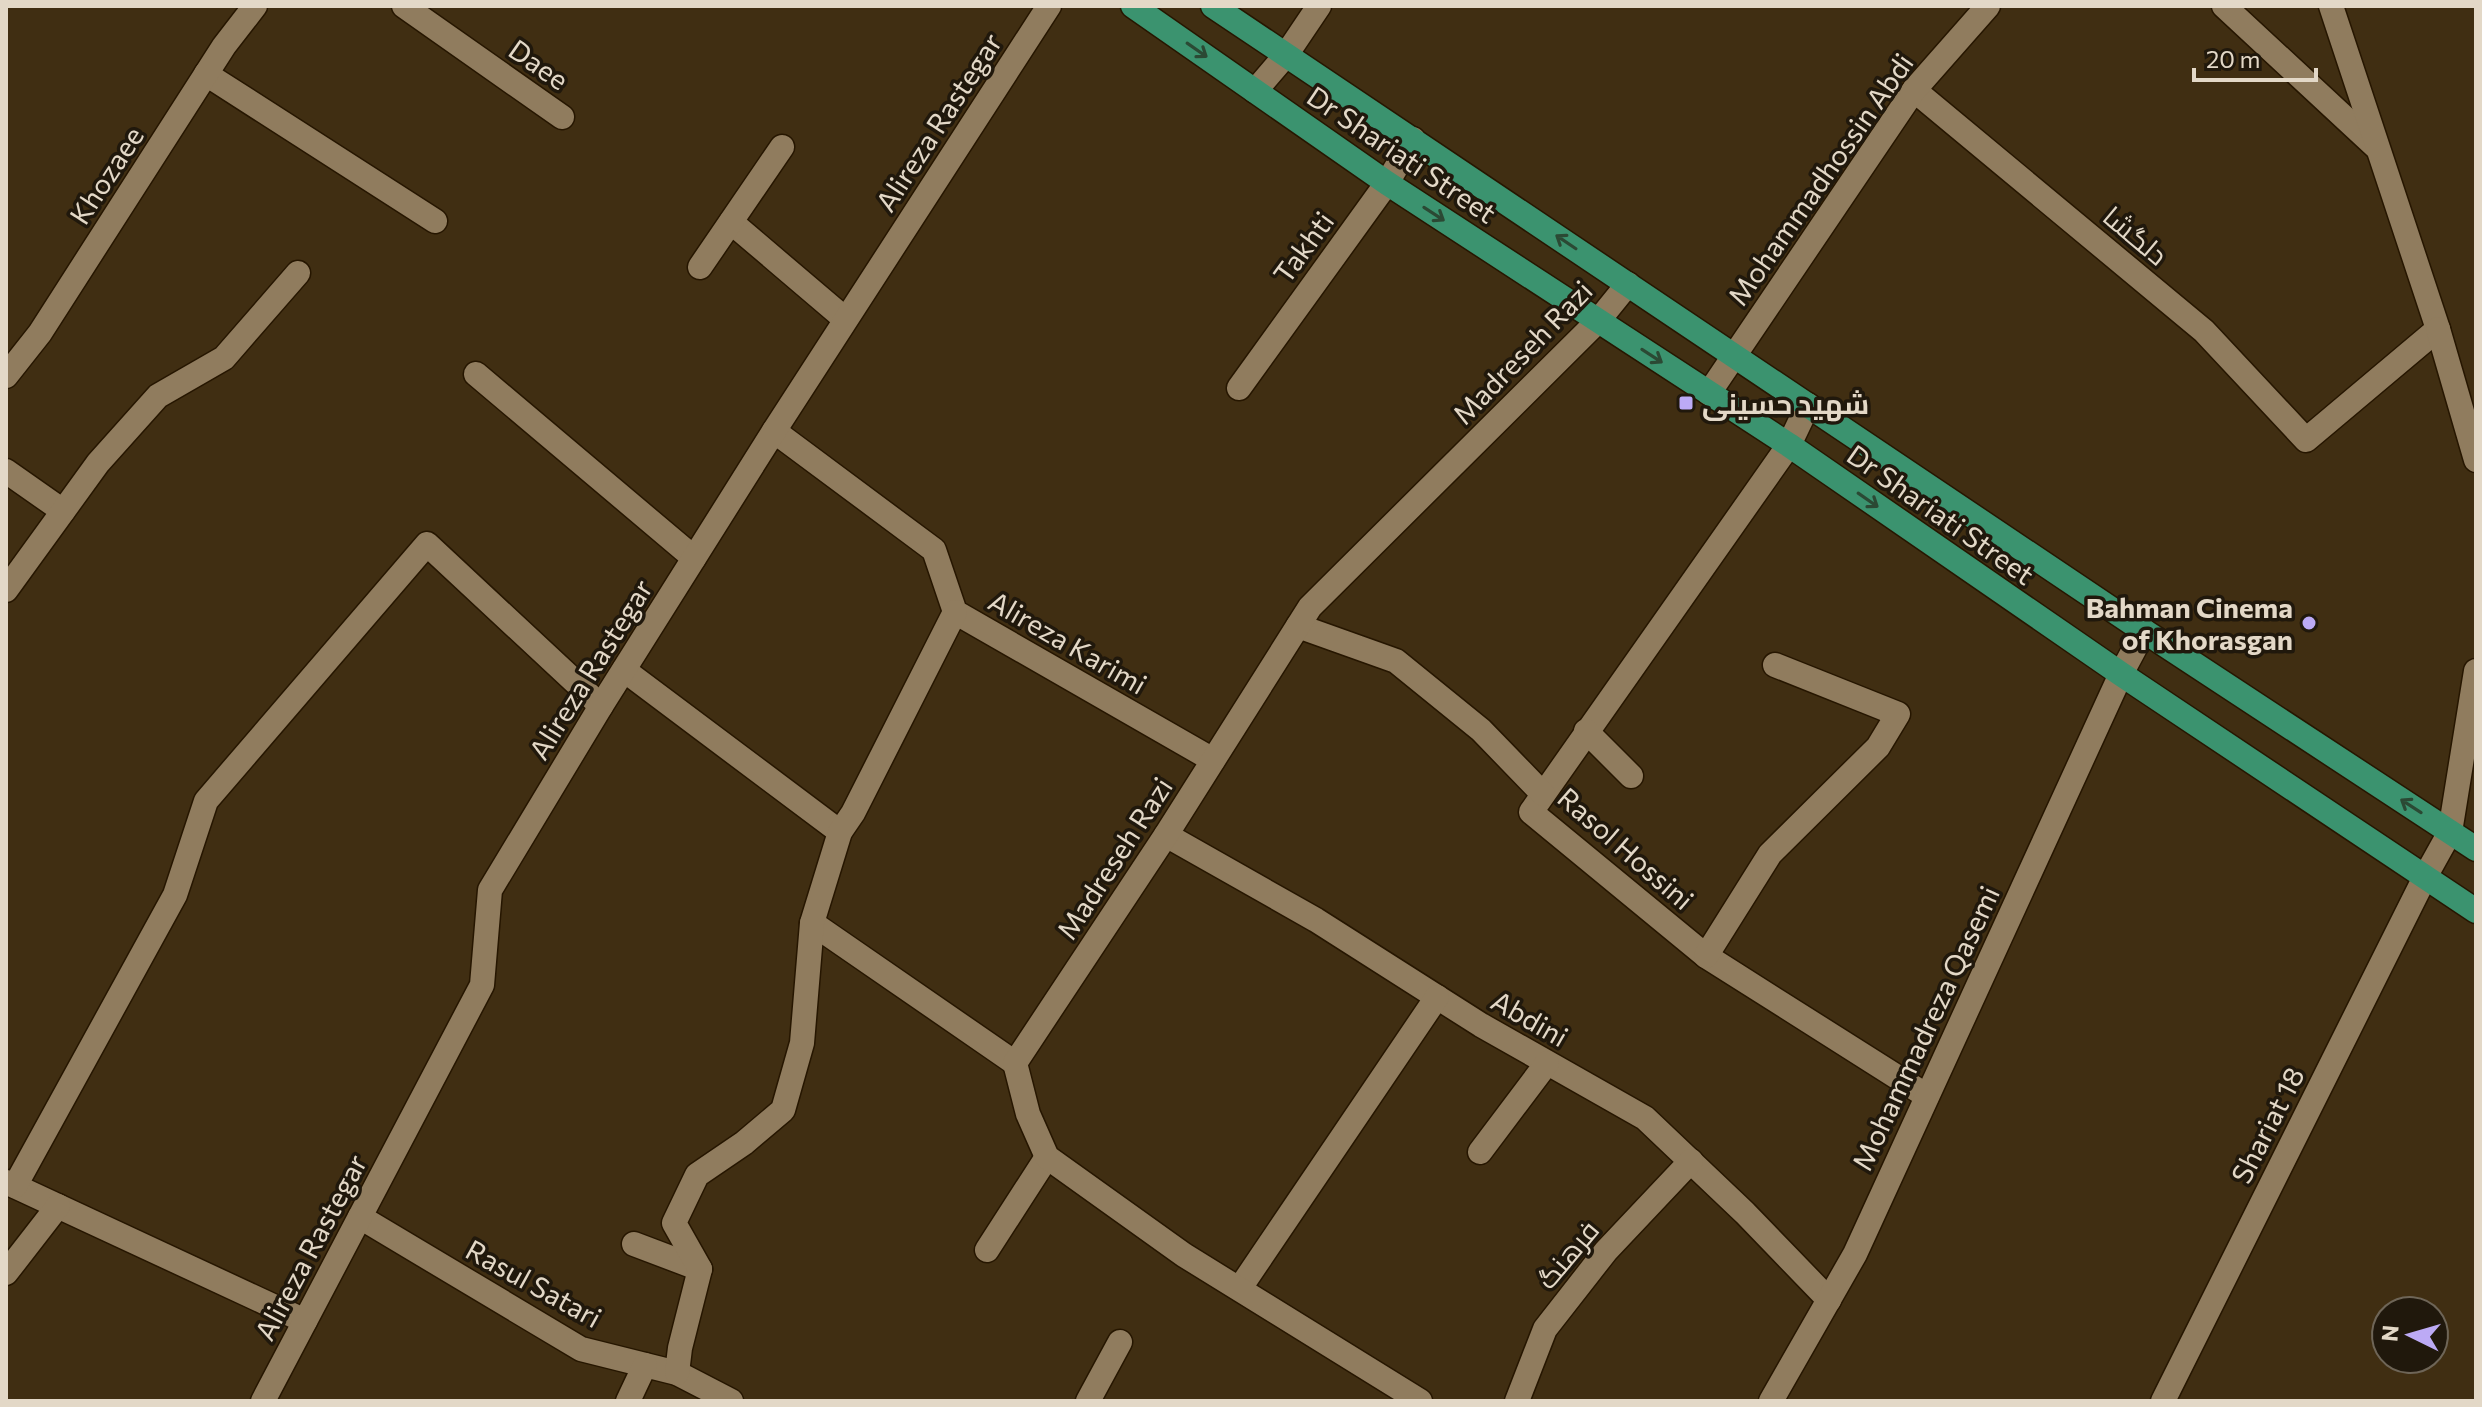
<svg xmlns="http://www.w3.org/2000/svg" width="2482" height="1407" font-family="Commissioner,Cairo,sans-serif">
<style>
.lines{fill:none;stroke-linecap:round;stroke-linejoin:round}
.minor-casing{stroke:#261600;stroke-width:27}
.major-casing{stroke:#261600;stroke-width:27}
.minor{stroke:#907c5e;stroke-width:24}
.major{stroke:#3b936f;stroke-width:24}
.oneway{stroke:#2b4934}
.poi-dot{fill:#bcaaf5;stroke:#20180c;stroke-width:3}
.labels{text-anchor:middle;dominant-baseline:central;stroke-width:7;stroke-linejoin:round;paint-order:stroke}
.street-label{font-size:28px;fill:#e3d8c7;stroke:#20180c}
.poi-label{font-size:28px;font-weight:bold;fill:#e3d8c7;stroke:#20180c;text-anchor:start}
</style>
<rect width="100%" height="100%" fill="#402e12"/>
<g class="lines">
<defs>
<g id="minor">
<polyline points="404,6 562,117"/>
<polyline points="2224,6 2375,146"/>
<polyline points="206,74 435,221"/>
<polyline points="1914,90 2204,331 2306,440 2438,329 2331,6"/>
<polyline points="1255,91 1286,55 1319,6"/>
<polyline points="731,222 845,319"/>
<polyline points="700,267 782,147"/>
<polyline points="2438,329 2476,460"/>
<polyline points="476,374 694,558"/>
<polyline points="6,376 40,333 224,46 255,6"/>
<polyline points="1239,388 1387,183 1413,139"/>
<polyline points="1709,393 1914,90 1988,6"/>
<polyline points="1808,405 1789,445 1531,812 1706,956 1927,1096"/>
<polyline points="774,431 934,550 955,612 1213,760"/>
<polyline points="6,471 63,511"/>
<polyline points="6,590 98,463 158,396 224,358 298,273"/>
<polyline points="1298,626 1396,661 1481,730 1543,794"/>
<polyline points="624,670 840,832"/>
<polyline points="1586,731 1631,776"/>
<polyline points="1166,835 1316,920 1481,1025 1645,1118 1745,1213 1829,1300"/>
<polyline points="812,923 1015,1063"/>
<polyline points="1706,956 1770,854 1878,747 1898,714 1775,665"/>
<polyline points="1480,1152 1547,1063"/>
<polyline points="6,1182 305,1321"/>
<polyline points="15,1186 175,895 206,801 427,544 601,706"/>
<polyline points="360,1217 581,1349 677,1373 731,1401"/>
<polyline points="634,1244 700,1269"/>
<polyline points="987,1250 1047,1157"/>
<polyline points="6,1273 58,1206"/>
<polyline points="1240,1288 1437,997"/>
<polyline points="677,1373 680,1348 700,1269 674,1223 697,1175 744,1143 783,1110 802,1043 812,923 840,832 853,813 955,612"/>
<polyline points="263,1401 482,985 490,890 601,706 774,431 1049,6"/>
<polyline points="628,1401 645,1365"/>
<polyline points="1088,1401 1120,1342"/>
<polyline points="1420,1401 1184,1255 1047,1157 1028,1114 1015,1063 1166,835 1310,607 1598,321 1628,284"/>
<polyline points="1517,1401 1545,1329 1606,1251 1691,1161"/>
<polyline points="1771,1401 1855,1254 2121,674 2144,631"/>
<polyline points="2163,1401 2425,877 2450,832 2476,671"/>
</g>
<g id="major">
<polyline points="1133,6 1387,183 1789,445 2121,674 2476,911"/>
<polyline points="1213,6 2144,631 2476,849"/>
</g>
</defs>
<use href="#minor" class="minor-casing"/>
<use href="#major" class="major-casing"/>
<use href="#minor" class="minor"/>
<use href="#major" class="major"/>
</g>
<defs><path id="oneway-shaft" d="M-6 0H5M1.5-3L5.5 0L1.5 3" fill="none" stroke-width="1.6" stroke-linecap="round" stroke-linejoin="round" transform="scale(2)"/></defs>
<g class="oneway">
<use href="#oneway-shaft" transform="translate(1197 50) rotate(35)"/>
<use href="#oneway-shaft" transform="translate(1434 214) rotate(33)"/>
<use href="#oneway-shaft" transform="translate(1566 242) rotate(-146)"/>
<use href="#oneway-shaft" transform="translate(1652 356) rotate(33)"/>
<use href="#oneway-shaft" transform="translate(1868 500) rotate(35)"/>
<use href="#oneway-shaft" transform="translate(2411 806) rotate(-147)"/>
</g>
<g class="poi-dot">
<rect x="1678" y="395" width="16" height="16" rx="4"/>
<circle cx="2309" cy="623" r="8"/>
</g>
<g class="labels">
<g class="street-label">
<text transform="translate(539 64) rotate(35)">Daee</text>
<text transform="translate(938 122) rotate(-57)">Alireza Rastegar</text>
<text transform="translate(1402 154) rotate(34)">Dr Shariati Street</text>
<text transform="translate(106 175) rotate(-57)">Khozaee</text>
<text transform="translate(1820 179) rotate(-55)">Mohammadhossin Abdi</text>
<text transform="translate(2136 235) rotate(40)">دلگشا</text>
<text transform="translate(1303 247) rotate(-54)">Takhti</text>
<text transform="translate(1522 352) rotate(-46)">Madreseh Razi</text>
<text transform="translate(1941 514) rotate(35)">Dr Shariati Street</text>
<text transform="translate(1068 642) rotate(30)">Alireza Karimi</text>
<text transform="translate(590 669) rotate(-58)">Alireza Rastegar</text>
<text transform="translate(1626 848) rotate(41)">Rasol Hossini</text>
<text transform="translate(1114 858) rotate(-57)">Madreseh Razi</text>
<text transform="translate(1530 1018) rotate(30)">Abdini</text>
<text transform="translate(1925 1028) rotate(-65)">Mohammadreza Qasemi</text>
<text transform="translate(2267 1125) rotate(-63)">Shariat 18</text>
<text transform="translate(310 1247) rotate(-62)">Alireza Rastegar</text>
<text transform="translate(1567 1254) rotate(-50)">فرهنگ</text>
<text transform="translate(534 1283) rotate(29)">Rasul Satari</text>
</g>
<g class="poi-label">
<text x="1702" y="403">شهید حسینی</text>
<text x="2293" y="607" text-anchor="end">Bahman Cinema<tspan x="2293" dy="32">of Khorasgan</tspan></text>
</g>
</g>
<rect width="2482" height="1407" fill="none" stroke="#e3d8c7" stroke-width="16"/>
<g transform="translate(2410 1335) rotate(275)"><circle r="38" fill="#20180c" stroke="#6e6557" stroke-width="2"/>
<path d="M0-6L14 30L0 20L-14 30Z" fill="#bcaaf5"/>
<text y="-12" font-size="22" font-weight="bold" text-anchor="middle" fill="#e3d8c7">N</text>
</g>
<path d="M2194 68v12h122v-12" fill="none" stroke="#e3d8c7" stroke-width="4"/>
<text x="2206" y="68" font-size="24" fill="#e3d8c7" stroke="#20180c" stroke-width="6" paint-order="stroke">20 m</text>
</svg>
